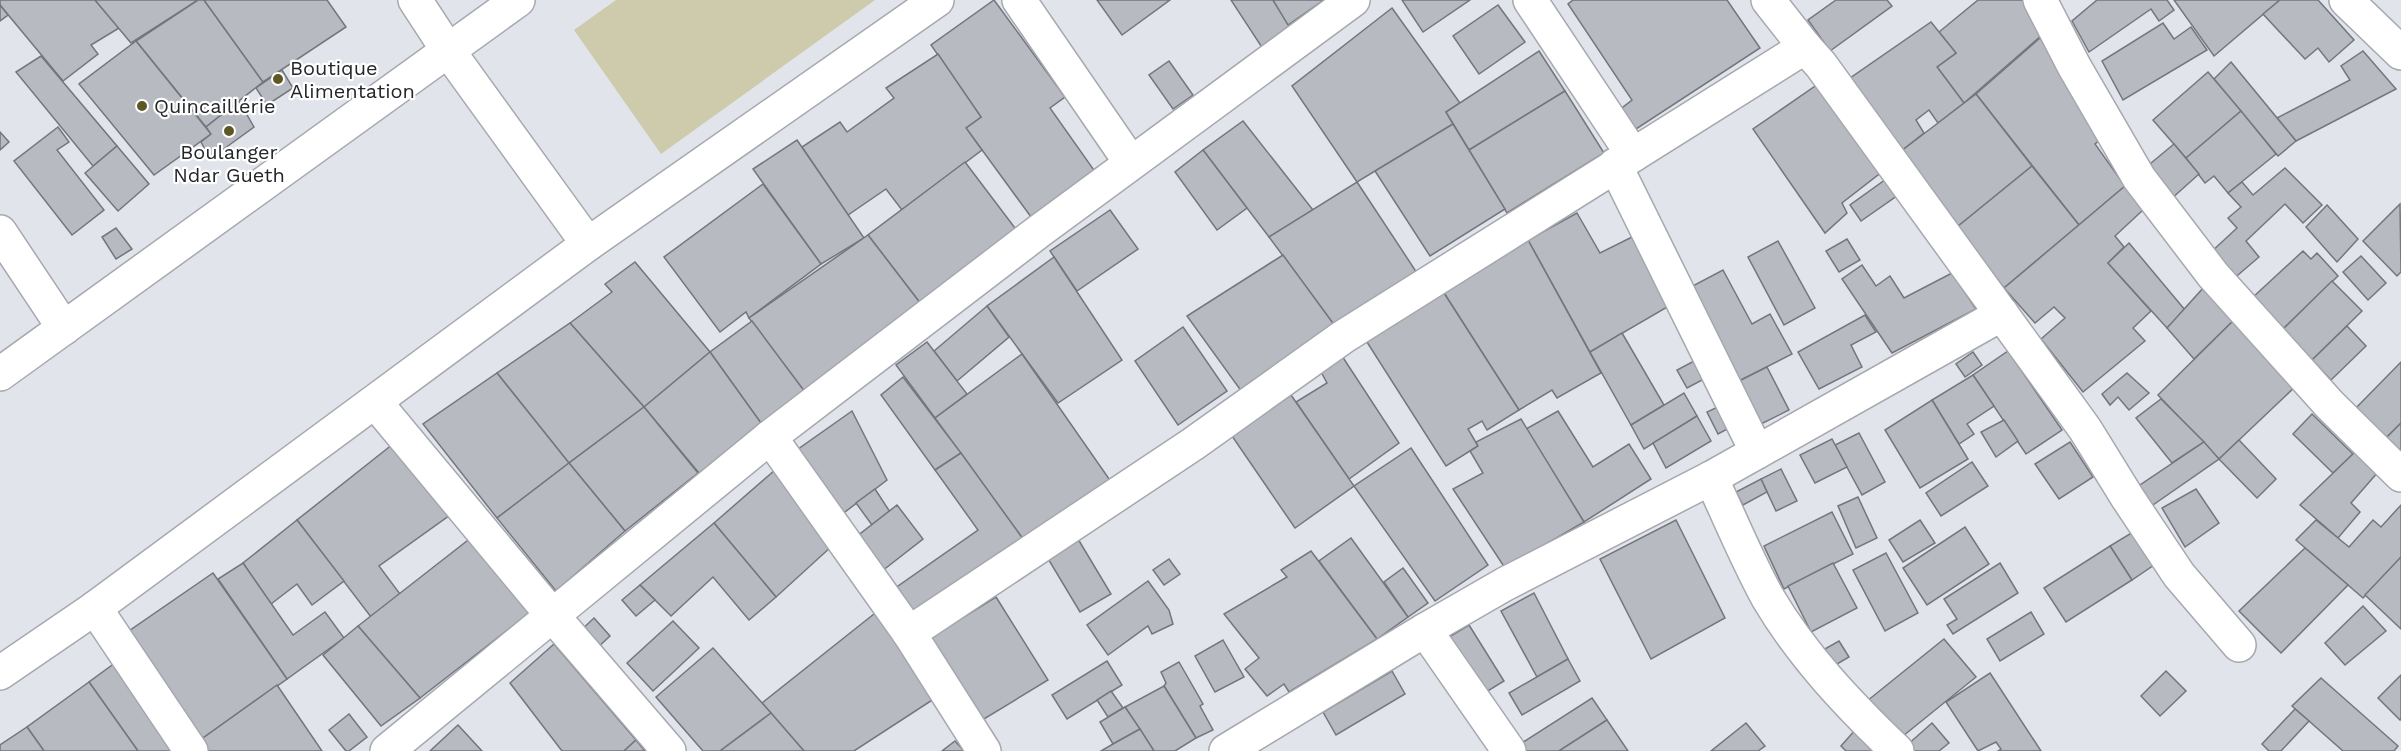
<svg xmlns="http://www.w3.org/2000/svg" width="2401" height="751" font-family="'Work Sans',sans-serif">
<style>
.green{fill:#cdcbac}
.building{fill:#b7bac1;stroke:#73767c;stroke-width:1.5}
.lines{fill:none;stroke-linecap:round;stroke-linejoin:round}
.street-casing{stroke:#a6a8af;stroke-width:36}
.highway-casing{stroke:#a6a8af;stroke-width:36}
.street{stroke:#fff;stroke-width:33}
.highway{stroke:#fff;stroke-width:33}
.poi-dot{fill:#5c5724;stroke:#fff;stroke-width:2}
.labels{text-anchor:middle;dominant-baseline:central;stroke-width:4.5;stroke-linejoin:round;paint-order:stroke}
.poi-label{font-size:20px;fill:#242528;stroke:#fff;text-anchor:start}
</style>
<rect width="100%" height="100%" fill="#e1e4eb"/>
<polygon class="green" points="616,0 875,0 661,154 574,30"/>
<g class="building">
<polygon points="0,0 95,0 119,28 91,45 98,54 63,81 0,5"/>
<polygon points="95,0 198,0 131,43"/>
<polygon points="198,0 204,0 263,82 206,127 136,41"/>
<polygon points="204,0 327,0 346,27 263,82"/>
<polygon points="994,0 1065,97 1050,108 1096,173 1034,221 966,128 981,117 931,45"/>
<polygon points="1097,0 1170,0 1122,35"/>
<polygon points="1231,0 1273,0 1291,28 1263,49"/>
<polygon points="1273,0 1324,0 1288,25"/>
<polygon points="1402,0 1470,0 1423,32"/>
<polygon points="1573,0 1727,0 1760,48 1633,131 1618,111 1632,100 1568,4"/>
<polygon points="1836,0 1887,0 1892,6 1830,51 1808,20"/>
<polygon points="1978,0 2028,0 2049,29 1964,103 1937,67 1956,53 1939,32"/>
<polygon points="2097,0 2167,0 2174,10 2159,21 2151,9 2089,52 2072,21"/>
<polygon points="2174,0 2280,0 2214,56"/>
<polygon points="2280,0 2318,0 2354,40 2329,62 2318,48 2305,59 2263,14"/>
<polygon points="0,5 8,15 0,21"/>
<polygon points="1498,5 1525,42 1479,74 1453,36"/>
<polygon points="1392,8 1460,103 1446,112 1453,124 1357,182 1292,86"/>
<polygon points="1931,22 1956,53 1937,67 1964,103 1938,123 1929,110 1916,120 1924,133 1896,155 1843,83"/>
<polygon points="2163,23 2174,39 2191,27 2207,50 2123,100 2102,61"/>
<polygon points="2040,38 2107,134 2095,144 2125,186 2079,225 1976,94"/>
<polygon points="136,41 211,134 154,175 79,84"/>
<polygon points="1539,51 1565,91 1469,150 1446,112"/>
<polygon points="2363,51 2396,89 2296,141 2277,118 2350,80 2341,66"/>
<polygon points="938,54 981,117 966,128 982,150 902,210 886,189 848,215 802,147 840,122 847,132 894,98 886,88"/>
<polygon points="41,56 117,146 93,166 16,72"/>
<polygon points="1169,61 1193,95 1173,109 1149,75"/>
<polygon points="2231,62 2296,141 2278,156 2214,79"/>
<polygon points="282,70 293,88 267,105 256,88"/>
<polygon points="2208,72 2241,111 2186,158 2153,120"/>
<polygon points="1821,82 1883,171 1842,203 1847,213 1825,233 1753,129"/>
<polygon points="1565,91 1604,153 1507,213 1469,150"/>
<polygon points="1976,94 2032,166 1957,227 1896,155"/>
<polygon points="239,101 254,127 210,159 201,142 211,134 206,127"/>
<polygon points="2241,111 2276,154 2228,193 2214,176 2205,183 2186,158"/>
<polygon points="1243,121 1313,210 1269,237 1203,150"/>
<polygon points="1453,124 1505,209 1430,256 1375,171"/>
<polygon points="58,127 69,142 57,150 104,210 72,235 14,161"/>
<polygon points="0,132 9,142 0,150"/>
<polygon points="797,140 864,238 821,264 753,169"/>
<polygon points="2174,144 2199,174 2170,200 2145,168"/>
<polygon points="117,146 149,184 118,211 85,173"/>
<polygon points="1203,150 1247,208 1217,230 1175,172"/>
<polygon points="965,162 1021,236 924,308 868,235"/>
<polygon points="2032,166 2079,225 2004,288 1957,227"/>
<polygon points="2285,168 2322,205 2303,223 2285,204 2246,241 2259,257 2231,281 2210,253 2237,228 2228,218 2241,207 2228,193 2242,182 2253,195"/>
<polygon points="1889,177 1901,193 1861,221 1850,205"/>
<polygon points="1357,182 1417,273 1335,326 1269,237"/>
<polygon points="763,184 821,264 749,318 746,312 720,332 664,257"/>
<polygon points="2125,186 2143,210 2115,236 2124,247 2108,263 2151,311 2133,328 2145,341 2083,392 2041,339 2065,318 2054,307 2035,323 2004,288"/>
<polygon points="2400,204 2401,272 2397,276 2363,241"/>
<polygon points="2327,205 2358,239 2337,262 2306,227"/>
<polygon points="1110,210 1138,249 1077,291 1050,251"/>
<polygon points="1577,213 1600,253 1632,237 1669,306 1590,352 1528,240"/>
<polygon points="116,228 132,249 116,259 102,237"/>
<polygon points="868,235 924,308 811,400 749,318"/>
<polygon points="1847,239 1860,260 1839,272 1826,251"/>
<polygon points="1528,240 1601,373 1557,398 1552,390 1519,410 1444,293"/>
<polygon points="1778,241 1815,308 1784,325 1748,257"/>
<polygon points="2129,243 2185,310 2167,328 2108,263"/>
<polygon points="2303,251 2311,259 2317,253 2338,276 2281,331 2251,299"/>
<polygon points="1283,255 1335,326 1247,399 1187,316"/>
<polygon points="2361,256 2386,283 2368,300 2343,272"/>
<polygon points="1054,257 1122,360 1058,403 987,306"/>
<polygon points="635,262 710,352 644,407 570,323 612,292 605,284"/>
<polygon points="1862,265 1876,286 1890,276 1904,298 1952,273 1976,309 1892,353 1842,279"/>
<polygon points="1723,270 1752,324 1770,314 1792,354 1735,383 1685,290"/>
<polygon points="2332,281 2362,311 2312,360 2281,331"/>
<polygon points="2205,286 2234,320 2194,359 2167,328"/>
<polygon points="1444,293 1519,410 1487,430 1482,421 1468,429 1478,446 1446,466 1365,339"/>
<polygon points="987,306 1009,337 957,381 934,351"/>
<polygon points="1865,315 1876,332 1851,345 1862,367 1819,389 1798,352"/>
<polygon points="2234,320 2299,383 2219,459 2158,395"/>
<polygon points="752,321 808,396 766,430 710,352"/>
<polygon points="570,323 644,407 569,463 497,373"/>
<polygon points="2347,326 2366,346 2331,380 2312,360"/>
<polygon points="1183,327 1227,391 1178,425 1135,361"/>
<polygon points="1622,333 1664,405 1631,425 1590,352"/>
<polygon points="927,342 967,394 935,418 896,365"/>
<polygon points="2008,351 2062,430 2026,454 1973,375"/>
<polygon points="710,352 766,430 704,479 644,407"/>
<polygon points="1973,352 1982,365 1965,377 1956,364"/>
<polygon points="1022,354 1114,486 1023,539 935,418"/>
<polygon points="1342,356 1399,443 1349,479 1296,402 1327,383 1320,370"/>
<polygon points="1696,360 1706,378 1687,388 1677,370"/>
<polygon points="2401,362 2401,423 2384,440 2354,410"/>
<polygon points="1767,367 1789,410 1761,424 1739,381"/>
<polygon points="497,373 569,463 497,518 423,424"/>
<polygon points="2127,373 2149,393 2129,410 2118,397 2110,405 2102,394"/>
<polygon points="1973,375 1994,406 1967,424 1974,434 1959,444 1932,400"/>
<polygon points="903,377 961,453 935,470 881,395"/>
<polygon points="1684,393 1697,416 1644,449 1631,425"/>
<polygon points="1291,395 1354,486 1295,528 1232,436"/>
<polygon points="2161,399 2204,442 2172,463 2136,418"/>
<polygon points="1932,400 1968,459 1920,488 1885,430"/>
<polygon points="1722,405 1733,426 1718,434 1707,412"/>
<polygon points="644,407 698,473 625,531 569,463"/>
<polygon points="852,411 887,480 841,515 794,452"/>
<polygon points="1558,411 1593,467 1629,444 1651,479 1584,522 1526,429"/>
<polygon points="2312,414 2353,454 2333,473 2293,434"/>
<polygon points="1697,416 1711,441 1666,468 1653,443"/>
<polygon points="1521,419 1584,522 1505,568 1453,489 1483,473 1470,451 1478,446 1476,442"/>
<polygon points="2004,420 2018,441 1996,457 1981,432"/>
<polygon points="2401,423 2401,456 2384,440"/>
<polygon points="1859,433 1885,482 1862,495 1835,445"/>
<polygon points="1832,439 1847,467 1815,483 1800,455"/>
<polygon points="2239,440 2276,479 2257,498 2219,459"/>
<polygon points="2070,442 2093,477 2059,499 2035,464"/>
<polygon points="2204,442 2219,459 2150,507 2137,487"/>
<polygon points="393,444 450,515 379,566 400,594 371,617 297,520"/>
<polygon points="1411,448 1488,565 1435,601 1354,486"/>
<polygon points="2356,451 2378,472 2351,503 2360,512 2338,538 2300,505"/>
<polygon points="961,453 1023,539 910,618 891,591 978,530 935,470"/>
<polygon points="1972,462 1988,486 1941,516 1926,493"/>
<polygon points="569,463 625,531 556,591 497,518"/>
<polygon points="1781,469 1797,501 1776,511 1761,479"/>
<polygon points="775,470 832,546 776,597 714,523"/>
<polygon points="1761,479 1767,492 1743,505 1736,492"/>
<polygon points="875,489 890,512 872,525 856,503"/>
<polygon points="2196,489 2219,523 2185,547 2162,508"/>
<polygon points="1858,497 1877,538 1856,548 1838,506"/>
<polygon points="897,505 923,539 882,571 856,537"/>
<polygon points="2401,505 2401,557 2363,598 2296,540 2316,520 2349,547 2373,520 2381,527"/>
<polygon points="1832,512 1853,554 1784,589 1764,546"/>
<polygon points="297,520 344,581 312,605 297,584 271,604 243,563"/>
<polygon points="1676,520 1725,618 1651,659 1600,559"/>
<polygon points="1920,520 1935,543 1903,562 1889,540"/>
<polygon points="714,523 776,597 749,620 713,577 671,616 640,585"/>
<polygon points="1965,527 1989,564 1927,605 1903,568"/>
<polygon points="2133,532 2154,565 2132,580 2110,546"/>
<polygon points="472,537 532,611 420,698 358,626"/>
<polygon points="1351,538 1408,617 1377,639 1319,561"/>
<polygon points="1078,539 1111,594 1080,612 1047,557"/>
<polygon points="2110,546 2132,580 2066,622 2044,588"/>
<polygon points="2305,548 2348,585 2281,653 2239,611"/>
<polygon points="1311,551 1377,639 1289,692 1284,684 1267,696 1245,669 1259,658 1224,614 1287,577 1281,570"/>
<polygon points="1886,553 1918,613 1885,631 1853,570"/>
<polygon points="2401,557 2401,629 2365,595"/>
<polygon points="1169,559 1180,574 1164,585 1153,570"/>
<polygon points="243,563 293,635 325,612 344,638 287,679 218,579"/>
<polygon points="1833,563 1857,608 1811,632 1788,586"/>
<polygon points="2000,563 2018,593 1953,634 1947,625 1957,619 1944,599"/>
<polygon points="1403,568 1428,603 1408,617 1384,582"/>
<polygon points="213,573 287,679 199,741 126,633"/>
<polygon points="1148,581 1169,610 1173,624 1152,634 1148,626 1108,655 1087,625"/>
<polygon points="640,585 655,600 636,616 622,600"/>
<polygon points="1534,593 1568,659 1537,677 1501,611"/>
<polygon points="996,597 1048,680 979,722 928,639"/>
<polygon points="2363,606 2386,631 2345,665 2325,643"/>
<polygon points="879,610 940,695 854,751 804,751 762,703"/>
<polygon points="2031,612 2044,634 2000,661 1987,639"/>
<polygon points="594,618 610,636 593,652 577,634"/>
<polygon points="673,621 699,648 653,691 627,663"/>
<polygon points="1469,625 1504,681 1478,697 1444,640"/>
<polygon points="358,626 420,698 381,726 323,655"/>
<polygon points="1944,639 1976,677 1898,740 1867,701"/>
<polygon points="1223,640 1244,677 1215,692 1195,656"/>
<polygon points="1839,641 1849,657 1832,667 1823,650"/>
<polygon points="554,644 636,740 624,751 562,751 510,683"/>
<polygon points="713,648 771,713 720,751 703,751 656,697"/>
<polygon points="1568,659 1580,681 1522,715 1509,693"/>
<polygon points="119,660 183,751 138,751 89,682"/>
<polygon points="1107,661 1122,685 1067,719 1052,695"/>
<polygon points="1179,662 1203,704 1200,706 1213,730 1196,738 1164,686 1166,683 1161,672"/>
<polygon points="1392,671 1405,694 1336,735 1323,712"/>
<polygon points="2166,671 2186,691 2160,716 2141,696"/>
<polygon points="1990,673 2041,751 1998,751 2001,749 1996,742 1978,751 1946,702"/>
<polygon points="2401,675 2401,718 2400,720 2378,698"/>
<polygon points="2321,678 2398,746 2394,751 2343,751 2292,706"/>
<polygon points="89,682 138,751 44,751 27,727"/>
<polygon points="277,685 322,751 202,751 196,743"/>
<polygon points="1164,686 1196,738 1175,751 1154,751 1125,707"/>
<polygon points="1111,691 1123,708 1108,717 1097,700"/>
<polygon points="1592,698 1607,720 1559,751 1520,751 1517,746"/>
<polygon points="1125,707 1140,729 1113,744 1100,722"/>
<polygon points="2295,709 2309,721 2281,751 2269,751 2262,744"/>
<polygon points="771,713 804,751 720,751"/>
<polygon points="349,714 367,737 349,751 346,751 329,730"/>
<polygon points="1607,720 1628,751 1559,751"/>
<polygon points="1746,723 1765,746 1758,751 1711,751"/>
<polygon points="1932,723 1949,743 1939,751 1910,751 1906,746"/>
<polygon points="458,725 482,751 430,751"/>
<polygon points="27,727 44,751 0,751 0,745"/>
<polygon points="1140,729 1154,751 1101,751 1113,744"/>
<polygon points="1856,729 1878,751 1846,751 1841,746"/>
<polygon points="636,740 645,751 624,751"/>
<polygon points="955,741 964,751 942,751"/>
</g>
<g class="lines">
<defs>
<g id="street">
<polyline points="415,0 447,49 588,244"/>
<polyline points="1019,0 1131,163"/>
<polyline points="1530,0 1633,155"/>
<polyline points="1768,0 1805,47 1821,65 2085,429 2127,497 2179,575 2239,645"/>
<polyline points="2040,0 2074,66 2139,178 2213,275 2330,405 2401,475"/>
<polyline points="2346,0 2401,53"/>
<polyline points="1615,165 1757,452"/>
<polyline points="0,232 64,328"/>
<polyline points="376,403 552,615 669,751"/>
<polyline points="770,437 909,633 984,751"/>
<path d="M 1711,478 C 1730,518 1747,560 1768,598 C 1803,657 1849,705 1897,751"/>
<polyline points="95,608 191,751"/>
<polyline points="1425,630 1509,751"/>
<polyline points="909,633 1193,444 1343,337 1805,47"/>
<polyline points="0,673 95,608 588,244 937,0"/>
<polyline points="387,751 770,437 1038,232 1353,0"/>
<polyline points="1226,751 1425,630 1505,584 1711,478 2002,314"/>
</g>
<polyline id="highway" points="0,374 518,0"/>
</defs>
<use href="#street" class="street-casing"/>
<use href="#highway" class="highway-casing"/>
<use href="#street" class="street"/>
<use href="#highway" class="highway"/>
</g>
<g class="poi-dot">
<circle cx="278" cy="79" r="6"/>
<circle cx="142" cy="106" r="6"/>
<circle cx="229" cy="131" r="6"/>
</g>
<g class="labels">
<g class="poi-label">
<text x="290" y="68">Boutique<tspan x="290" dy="23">Alimentation</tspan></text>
<text x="154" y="106">Quincaillérie</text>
<text x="229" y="152" text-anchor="middle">Boulanger<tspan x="229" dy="23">Ndar Gueth</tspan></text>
</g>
</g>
</svg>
